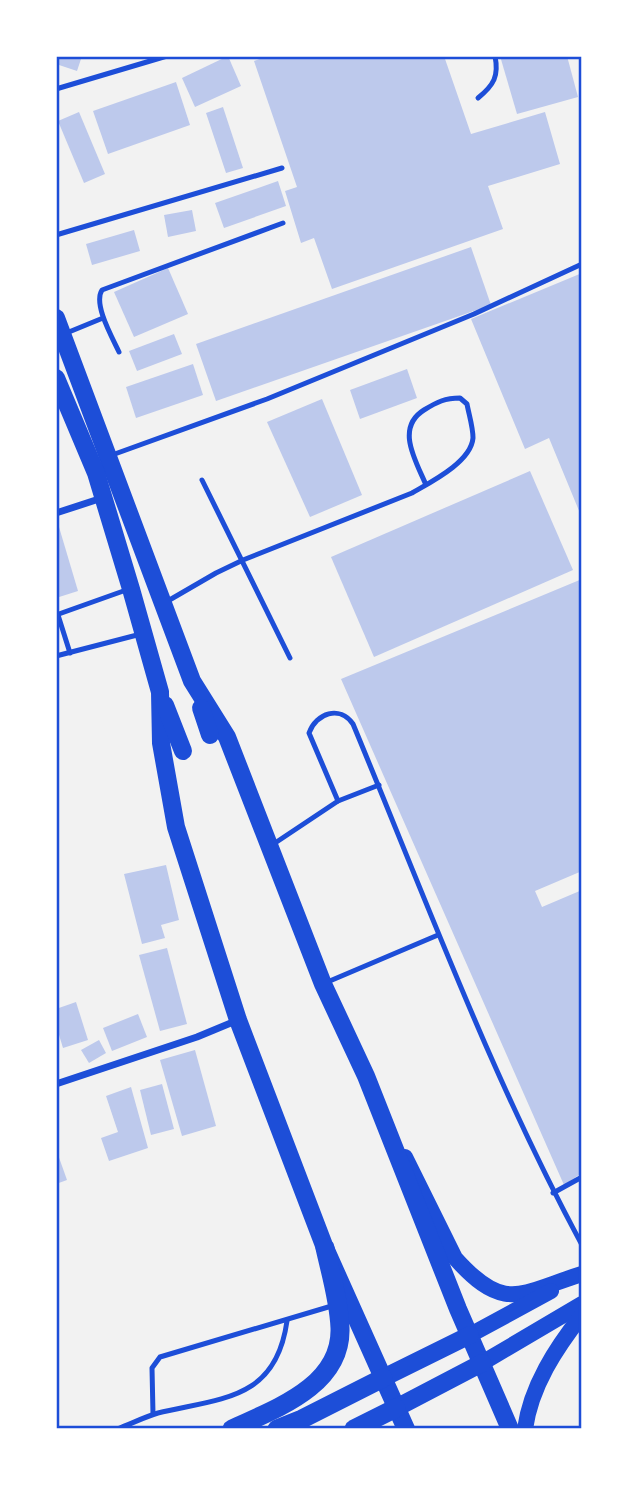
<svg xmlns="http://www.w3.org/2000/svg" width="638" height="1485" font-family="'Titillium Web',sans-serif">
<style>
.building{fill:#bdc9ec}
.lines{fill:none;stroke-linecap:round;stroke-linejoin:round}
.service{stroke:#1d4ed8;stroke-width:5}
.minor{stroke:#1d4ed8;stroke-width:7}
.primary{stroke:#1d4ed8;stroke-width:16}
.trunk{stroke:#1d4ed8;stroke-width:18}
.motorway{stroke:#1d4ed8;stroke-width:19}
.neatline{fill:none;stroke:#1d4ed8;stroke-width:2.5}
</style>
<rect width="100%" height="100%" fill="#f2f2f2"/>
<g class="building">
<polygon points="56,56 82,56 77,71 56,64"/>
<polygon points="228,56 241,86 195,107 182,78"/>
<polygon points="268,56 444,56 471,134 545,112 560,164 488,186 503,229 332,289 314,238 301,243 285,191 297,187 254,61"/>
<polygon points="500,56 567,56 578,97 517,114"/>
<polygon points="176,82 190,125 108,154 93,111"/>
<polygon points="223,107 243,168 226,173 206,113"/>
<polygon points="79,112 105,174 84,183 58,121"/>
<polygon points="278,181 286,206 224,228 215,203"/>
<polygon points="192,210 196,231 168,237 164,215"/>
<polygon points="134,230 140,251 92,265 86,244"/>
<polygon points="471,247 491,305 216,401 196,344"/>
<polygon points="168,268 188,314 134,337 114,292"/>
<polygon points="582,273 582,518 549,438 525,449 471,319"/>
<polygon points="174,334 182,354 137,371 129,351"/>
<polygon points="193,364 203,395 136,418 126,387"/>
<polygon points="407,369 417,398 360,419 350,390"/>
<polygon points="322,399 362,495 310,517 267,422"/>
<polygon points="530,471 573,570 374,657 331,557"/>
<polygon points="59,527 78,591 56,598 56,528"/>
<polygon points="582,579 582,871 535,891 542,907 582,890 582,1173 564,1185 341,679"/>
<polygon points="166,865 179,920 161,925 165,938 142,944 124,874"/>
<polygon points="167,948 187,1024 160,1031 139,955"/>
<polygon points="76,1002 88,1040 63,1048 56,1025 56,1009"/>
<polygon points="138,1014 147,1037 112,1051 103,1028"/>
<polygon points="99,1040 106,1053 89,1063 81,1050"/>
<polygon points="195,1050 216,1126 182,1136 160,1060"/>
<polygon points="162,1084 174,1129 151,1135 140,1090"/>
<polygon points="131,1087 148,1148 109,1161 101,1138 118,1132 106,1096"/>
<polygon points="56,1149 67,1180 56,1184"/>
</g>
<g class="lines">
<g class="service">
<polyline points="56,89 167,56"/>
<path d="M 478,98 C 494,85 499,76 495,56"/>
<polyline points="56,235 282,168"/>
<polyline points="64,334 103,318"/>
<path d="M 119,352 C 112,337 93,304 102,290 L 283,223"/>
<polyline points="112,455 267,399 474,314 582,264"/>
<polyline points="202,480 290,658"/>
<path d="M 166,602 L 216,573 L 243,560 L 412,493 C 431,482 471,462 473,438 C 473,427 469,415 467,404 L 460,398 C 445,398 437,402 424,410 C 395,428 416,461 426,485"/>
<polyline points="56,615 129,589"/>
<polyline points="58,615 70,653"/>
<polyline points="56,656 141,634"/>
<path d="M 338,801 L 309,733 C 316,713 340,705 353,724 C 426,900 492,1078 582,1245"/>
<polyline points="272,845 338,801 379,785"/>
<polyline points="325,983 438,935"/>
<polyline points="553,1193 582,1177"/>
<polyline points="153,1414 152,1368 160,1357 335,1305"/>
<path d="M 117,1429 C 131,1424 144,1417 158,1413 C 222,1398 276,1400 287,1321"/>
</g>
<g class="minor">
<polyline points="56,513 102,498"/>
<polyline points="56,1084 197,1037 238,1020"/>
</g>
<g class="primary">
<path d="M 405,1157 L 455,1258 C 505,1314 520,1293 582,1274"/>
<polyline points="470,1335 551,1291"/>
<polyline points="482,1363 582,1304"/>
<path d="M 525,1429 C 531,1386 556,1348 582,1315"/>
</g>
<g class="trunk">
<polyline points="56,318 192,681 227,737 323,984 366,1076 458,1309 510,1429"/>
<polyline points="56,378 96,473 131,589 160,692 161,743 176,827 238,1020 325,1248 406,1429"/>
<polyline points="165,705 183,751"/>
<polyline points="201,708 210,735"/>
<polyline points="383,1378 470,1335"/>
<polyline points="396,1408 482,1363"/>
</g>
<g class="motorway">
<path d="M 232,1429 C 275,1409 342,1386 340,1328 C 339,1301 331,1275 325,1248"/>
<polyline points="277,1429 302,1419 383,1378"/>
<polyline points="354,1429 396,1408"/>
</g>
</g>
<rect width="638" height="1485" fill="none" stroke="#ffffff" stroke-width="116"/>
<rect x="58" y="58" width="522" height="1369" class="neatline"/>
</svg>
